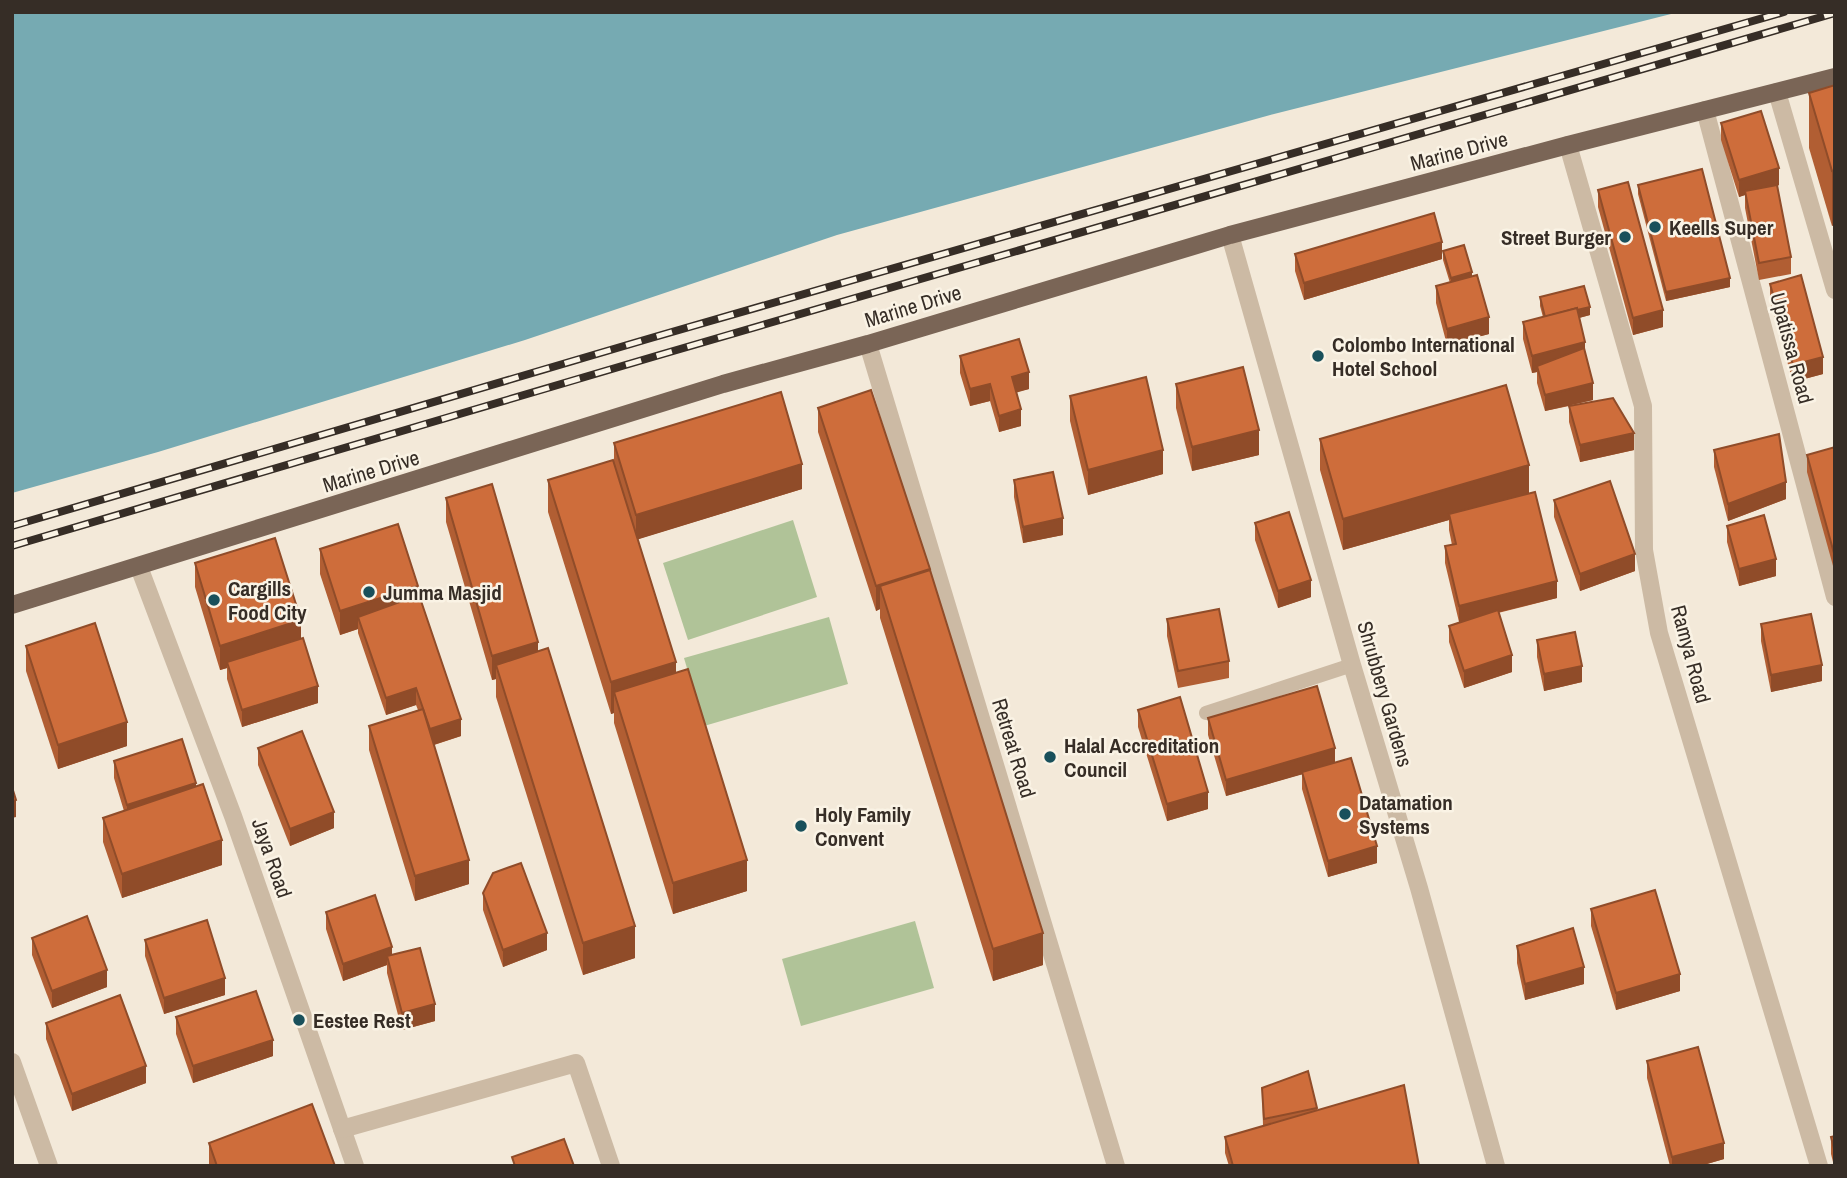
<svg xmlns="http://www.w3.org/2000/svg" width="1847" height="1178" font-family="'Archivo Narrow',sans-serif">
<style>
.green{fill:#b0c398}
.water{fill:#76aab2}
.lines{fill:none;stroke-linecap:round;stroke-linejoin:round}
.service{stroke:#ccbaa4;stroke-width:14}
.minor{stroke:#ccbaa4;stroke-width:18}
.primary{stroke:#7a6556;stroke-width:18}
.rail-casing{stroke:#362d26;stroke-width:8}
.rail{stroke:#faf3e5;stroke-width:5;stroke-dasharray:16;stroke-linecap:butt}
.wall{fill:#b15e33}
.shaded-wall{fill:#904c29}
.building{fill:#ce6d3b;stroke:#904c29;stroke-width:2}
.poi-dot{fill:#19505b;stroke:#faf3e5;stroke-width:2.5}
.labels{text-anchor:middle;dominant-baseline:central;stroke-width:5;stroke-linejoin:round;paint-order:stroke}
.street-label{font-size:21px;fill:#362d26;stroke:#faf3e5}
.poi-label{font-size:21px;font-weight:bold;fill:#362d26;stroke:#faf3e5;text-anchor:start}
</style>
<rect width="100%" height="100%" fill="#f3e9d9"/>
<g class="green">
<polygon points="793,520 817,597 688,640 663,563"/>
<polygon points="829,617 848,684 704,726 684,658"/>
<polygon points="915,921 934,988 801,1026 782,959"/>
</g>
<polygon class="water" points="12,12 1679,12 1274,114 837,235 525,340 158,452 12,493"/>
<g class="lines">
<polyline class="service" points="1206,713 1352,665"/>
<g class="minor">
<polyline points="1777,92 1835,290"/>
<polyline points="1705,110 1835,597"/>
<polyline points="1568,145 1643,406 1644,550 1659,633 1819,1166"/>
<polyline points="1230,235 1352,665 1419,888 1496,1166"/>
<polyline points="868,344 1116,1166"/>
<polyline points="139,567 233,816 355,1166"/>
<polyline points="12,1062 49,1166"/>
<polyline points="342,1129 576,1063 611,1166"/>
</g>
<polyline class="primary" points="12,605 723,384 868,344 1230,235 1568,145 1835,77"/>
<defs>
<g id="rail">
<polyline points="12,526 651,338 1784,12"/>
<polyline points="12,546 656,356 1835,13"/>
</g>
</defs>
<use href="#rail" class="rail-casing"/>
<use href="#rail" class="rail"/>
</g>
<g class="wall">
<polygon points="1835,85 1832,226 1809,148 1809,93"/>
<polygon points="1721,123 1779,185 1777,186 1791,257 1791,274 1759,280 1745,208 1745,195 1739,197 1721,140"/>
<polygon points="1638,185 1730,287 1666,301 1638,194"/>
<polygon points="1598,190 1663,327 1633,335 1598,207"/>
<polygon points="1443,251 1472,277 1489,334 1447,345 1436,303 1436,286 1450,283 1443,260"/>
<polygon points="1295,254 1442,259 1304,300 1295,271"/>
<polygon points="1770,284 1823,374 1793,382 1770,301"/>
<polygon points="1540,297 1590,315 1579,318 1593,400 1571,405 1634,450 1580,462 1569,422 1569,406 1545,411 1537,383 1537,372 1532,373 1523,339 1523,322 1543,317 1540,306"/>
<polygon points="960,356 1029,389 1016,392 1021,426 999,432 990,401 970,406 960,373"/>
<polygon points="1176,384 1259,455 1192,471 1176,408"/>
<polygon points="1070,396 1163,474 1088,495 1070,421"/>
<polygon points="818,408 930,570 1043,965 993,981 880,618 880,609 876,611 818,432"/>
<polygon points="1320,439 1529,494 1557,598 1498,613 1512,672 1464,688 1449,642 1449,626 1459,622 1445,563 1445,546 1452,545 1449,530 1449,520 1343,550 1320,470"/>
<polygon points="614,443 802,489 638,539 676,673 747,891 673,914 614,723 614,713 611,714 548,512 548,480 614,463"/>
<polygon points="1835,447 1835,573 1807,472 1807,455"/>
<polygon points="1714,450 1786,499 1728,521 1714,467"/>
<polygon points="1014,480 1063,535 1023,543 1014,497"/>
<polygon points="446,498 635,958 583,975 496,697 496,679 492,680 446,522"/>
<polygon points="1554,500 1635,571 1580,591 1554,517"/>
<polygon points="1255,523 1311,597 1278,608 1255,540"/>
<polygon points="1727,526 1776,576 1739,586 1727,542"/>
<polygon points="320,549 418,596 461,736 434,745 469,884 415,901 369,750 369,726 418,710 416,705 386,715 358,633 358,629 340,635 320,574"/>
<polygon points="195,563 301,639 318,703 242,727 227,679 227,668 220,670 195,587"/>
<polygon points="1167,619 1229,661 1229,678 1178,688 1167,636"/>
<polygon points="1761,624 1822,681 1771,692 1761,641"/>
<polygon points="1537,640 1582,682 1544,691 1537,657"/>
<polygon points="26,646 127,746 58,769 26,671"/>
<polygon points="1138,710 1208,809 1167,821 1138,727"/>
<polygon points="1208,718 1335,763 1377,863 1328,877 1302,789 1302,774 1226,796 1208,735"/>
<polygon points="258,748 334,828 290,846 258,765"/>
<polygon points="114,761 196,787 222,865 122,898 103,842 103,818 124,811 114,778"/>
<polygon points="483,893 547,950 503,967 483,910"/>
<polygon points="1591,909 1680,991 1616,1010 1591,926"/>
<polygon points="326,912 392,955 435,1021 402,1030 387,973 387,965 343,981 326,929"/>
<polygon points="32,938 107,987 52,1008 32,955"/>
<polygon points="1835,938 1835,959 1834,956 1834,939"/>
<polygon points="145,940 225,995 164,1014 145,956"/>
<polygon points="1517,946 1584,984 1525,1000 1517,963"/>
<polygon points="176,1017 273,1056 193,1083 176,1034"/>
<polygon points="46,1023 146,1083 72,1111 46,1039"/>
<polygon points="1647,1061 1724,1159 1700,1166 1670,1166 1647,1078"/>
<polygon points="1262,1088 1317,1108 1317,1110 1419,1166 1229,1166 1225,1153 1225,1137 1263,1126"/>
<polygon points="1835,1136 1835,1166 1834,1166 1831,1154 1831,1137"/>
<polygon points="209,1143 335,1166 209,1166"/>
</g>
<g class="shaded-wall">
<polygon points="1779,168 1779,185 1746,195 1745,191 1745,195 1739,197 1739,180"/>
<polygon points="1835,170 1835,225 1832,226 1832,171"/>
<polygon points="1442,242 1442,259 1304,300 1304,283"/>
<polygon points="1472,272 1472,281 1451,287 1451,278"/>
<polygon points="1730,278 1730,287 1666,301 1666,292"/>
<polygon points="1590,307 1590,315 1545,327 1545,319"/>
<polygon points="1663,310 1663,327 1633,335 1633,318"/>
<polygon points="1489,317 1489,334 1447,345 1447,329"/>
<polygon points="1585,342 1585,359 1537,366 1537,372 1532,373 1532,356"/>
<polygon points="1823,357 1823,374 1793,382 1793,365"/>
<polygon points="1029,372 1029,389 1012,394 1012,377"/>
<polygon points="1593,383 1593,400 1545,411 1545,395"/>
<polygon points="990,384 990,401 970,406 970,389"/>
<polygon points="1021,409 1021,426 999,432 999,416"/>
<polygon points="1259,430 1259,455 1192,471 1192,447"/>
<polygon points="1634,433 1634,450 1580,462 1580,445"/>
<polygon points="1163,450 1163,474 1088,495 1088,470"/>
<polygon points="802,464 802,489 636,540 636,515"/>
<polygon points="1529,465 1529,497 1449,514 1449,520 1343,550 1343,519"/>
<polygon points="1786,482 1786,499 1728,521 1728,504"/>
<polygon points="1063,518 1063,535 1023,543 1023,527"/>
<polygon points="1635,554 1635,571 1580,591 1580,574"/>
<polygon points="1776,559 1776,576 1739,586 1739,569"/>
<polygon points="930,569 930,593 880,586 880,609 876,611 876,586"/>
<polygon points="1311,580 1311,597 1278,608 1278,591"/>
<polygon points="1557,581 1557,598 1459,622 1459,606"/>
<polygon points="418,586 418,610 358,617 358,629 340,635 340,611"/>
<polygon points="301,620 301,645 227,662 227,668 220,670 220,646"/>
<polygon points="538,642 538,667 496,665 496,679 492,680 492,656"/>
<polygon points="1512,655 1512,672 1464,688 1464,671"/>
<polygon points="676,662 676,693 614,692 614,713 611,714 611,682"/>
<polygon points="1822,665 1822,681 1771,692 1771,675"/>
<polygon points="1582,666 1582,682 1544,691 1544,674"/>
<polygon points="318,686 318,703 242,727 242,710"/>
<polygon points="416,688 416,705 386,715 386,698"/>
<polygon points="461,719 461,736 430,746 430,729"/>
<polygon points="127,722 127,746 58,769 58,745"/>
<polygon points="1335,748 1335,765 1226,796 1226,780"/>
<polygon points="196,783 196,800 127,822 127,805"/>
<polygon points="1208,792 1208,809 1167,821 1167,804"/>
<polygon points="16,800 16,817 12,818 12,802"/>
<polygon points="334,812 334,828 290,846 290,829"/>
<polygon points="222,840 222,865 122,898 122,874"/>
<polygon points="1377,846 1377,863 1328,877 1328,861"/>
<polygon points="469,860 469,884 415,901 415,876"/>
<polygon points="747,860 747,891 673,914 673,883"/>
<polygon points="635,926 635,958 583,975 583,943"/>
<polygon points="547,933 547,950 503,967 503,950"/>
<polygon points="1043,933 1043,965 993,981 993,949"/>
<polygon points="392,947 392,964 387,956 387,965 343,981 343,964"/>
<polygon points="1584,967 1584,984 1525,1000 1525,984"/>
<polygon points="107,970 107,987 52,1008 52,991"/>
<polygon points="1680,974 1680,991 1616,1010 1616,993"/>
<polygon points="225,978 225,995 164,1014 164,998"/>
<polygon points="435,1004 435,1021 402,1030 402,1013"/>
<polygon points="273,1040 273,1056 193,1083 193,1066"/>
<polygon points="146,1066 146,1083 72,1111 72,1094"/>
<polygon points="1724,1143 1724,1159 1700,1166 1672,1166 1672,1157"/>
</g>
<g class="building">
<polygon points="1835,85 1835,170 1832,171 1809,93"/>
<polygon points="1761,111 1779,168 1739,180 1721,123"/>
<polygon points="1702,169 1730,278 1666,292 1638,185"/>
<polygon points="1628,182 1663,310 1633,318 1598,190"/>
<polygon points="1777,185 1791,257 1759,263 1745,191"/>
<polygon points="1434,213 1442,242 1304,283 1295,254"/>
<polygon points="1464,245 1472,272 1451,278 1443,251"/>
<polygon points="1477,275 1489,317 1447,329 1436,286"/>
<polygon points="1801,275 1823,357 1793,365 1770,284"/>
<polygon points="1584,286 1590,307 1577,310 1577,308 1545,317 1540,297"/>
<polygon points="1577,308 1585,342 1532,356 1523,322"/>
<polygon points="1019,339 1029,372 1012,377 1021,409 999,416 990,384 970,389 960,356"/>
<polygon points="1584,348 1593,383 1545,395 1537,366"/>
<polygon points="1243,367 1259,430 1192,447 1176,384"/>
<polygon points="1146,377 1163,450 1088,470 1070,396"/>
<polygon points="1506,385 1529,465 1343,519 1320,439"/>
<polygon points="871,390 930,569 876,586 818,408"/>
<polygon points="781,392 802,464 636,515 614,443"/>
<polygon points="1613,398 1634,433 1580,445 1569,406"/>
<polygon points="1779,434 1786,482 1728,504 1714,450"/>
<polygon points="1835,447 1835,557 1807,455"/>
<polygon points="613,460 676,662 611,682 548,480"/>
<polygon points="1053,472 1063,518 1023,527 1014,480"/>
<polygon points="1610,481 1635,554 1580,574 1554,500"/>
<polygon points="492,484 538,642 492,656 446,498"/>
<polygon points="1535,492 1557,581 1459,606 1445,546 1456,544 1449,514"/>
<polygon points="1289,512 1311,580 1278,591 1255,523"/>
<polygon points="1764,515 1776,559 1739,569 1727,526"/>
<polygon points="398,524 418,586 340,611 320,549"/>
<polygon points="275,538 301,620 220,646 195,563"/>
<polygon points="930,570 1043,933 993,949 880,586"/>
<polygon points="419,595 461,719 430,729 416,688 386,698 358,617"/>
<polygon points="1219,609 1229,661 1178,671 1167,619"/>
<polygon points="1498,610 1512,655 1464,671 1449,626"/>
<polygon points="1811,614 1822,665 1771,675 1761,624"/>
<polygon points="95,623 127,722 58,745 26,646"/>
<polygon points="1575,632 1582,666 1544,674 1537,640"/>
<polygon points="303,638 318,686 242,710 227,662"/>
<polygon points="548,648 635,926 583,943 496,665"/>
<polygon points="688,669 747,860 673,883 614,692"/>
<polygon points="1317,686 1335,748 1226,780 1208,718"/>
<polygon points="1180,697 1208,792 1167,804 1138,710"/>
<polygon points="423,709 469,860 415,876 369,726"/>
<polygon points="302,731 334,812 290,829 258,748"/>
<polygon points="182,739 196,783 127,805 114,761"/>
<polygon points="1351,758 1377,846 1328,861 1302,772"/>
<polygon points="203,784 222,840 122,874 103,818"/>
<polygon points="12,787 16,800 12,802"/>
<polygon points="521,863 547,933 503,950 483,893 493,873"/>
<polygon points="1655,890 1680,974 1616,993 1591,909"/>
<polygon points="375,895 392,947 343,964 326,912"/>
<polygon points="87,916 107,970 52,991 32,938"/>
<polygon points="207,920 225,978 164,998 145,940"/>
<polygon points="1573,928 1584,967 1525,984 1517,946"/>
<polygon points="420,948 435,1004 402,1013 387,956"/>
<polygon points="256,991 273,1040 193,1066 176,1017"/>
<polygon points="120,995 146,1066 72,1094 46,1023"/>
<polygon points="1698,1047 1724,1143 1672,1157 1647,1061"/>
<polygon points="1308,1071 1317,1108 1264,1119 1262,1088"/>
<polygon points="1404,1085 1419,1166 1233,1166 1225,1137"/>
<polygon points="312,1104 335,1166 217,1166 209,1143"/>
<polygon points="1835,1136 1835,1153 1831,1137"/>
<polygon points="564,1139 574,1166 515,1166 512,1157"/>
</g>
<g class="poi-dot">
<circle cx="1655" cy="227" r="7"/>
<circle cx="1625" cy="237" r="7"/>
<circle cx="1318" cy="356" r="7"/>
<circle cx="369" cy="592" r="7"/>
<circle cx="214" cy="600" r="7"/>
<circle cx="1050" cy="757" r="7"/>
<circle cx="1345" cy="814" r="7"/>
<circle cx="801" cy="826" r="7"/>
<circle cx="299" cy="1020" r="7"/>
</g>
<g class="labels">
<g class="street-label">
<text transform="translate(1459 151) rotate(-15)">Marine Drive</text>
<text transform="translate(913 306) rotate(-17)">Marine Drive</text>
<text transform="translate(1792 348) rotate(75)">Upatissa Road</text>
<text transform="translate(371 471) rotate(-17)">Marine Drive</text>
<text transform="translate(1691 654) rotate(75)">Ramya Road</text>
<text transform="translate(1385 694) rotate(74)">Shrubbery Gardens</text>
<text transform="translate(1014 748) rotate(73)">Retreat Road</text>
<text transform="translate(272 858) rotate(71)">Jaya Road</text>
</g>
<g class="poi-label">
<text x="1669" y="227">Keells Super</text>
<text x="1611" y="237" text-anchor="end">Street Burger</text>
<text x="1332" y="344">Colombo International<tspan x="1332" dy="24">Hotel School</tspan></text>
<text x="228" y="588">Cargills<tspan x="228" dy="24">Food City</tspan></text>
<text x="383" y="592">Jumma Masjid</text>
<text x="1064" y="745">Halal Accreditation<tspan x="1064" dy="24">Council</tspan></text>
<text x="1359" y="802">Datamation<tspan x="1359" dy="24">Systems</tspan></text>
<text x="815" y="814">Holy Family<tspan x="815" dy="24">Convent</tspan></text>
<text x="313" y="1020">Eestee Rest</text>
</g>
</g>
<rect width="1847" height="1178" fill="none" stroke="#362d26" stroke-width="28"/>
</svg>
